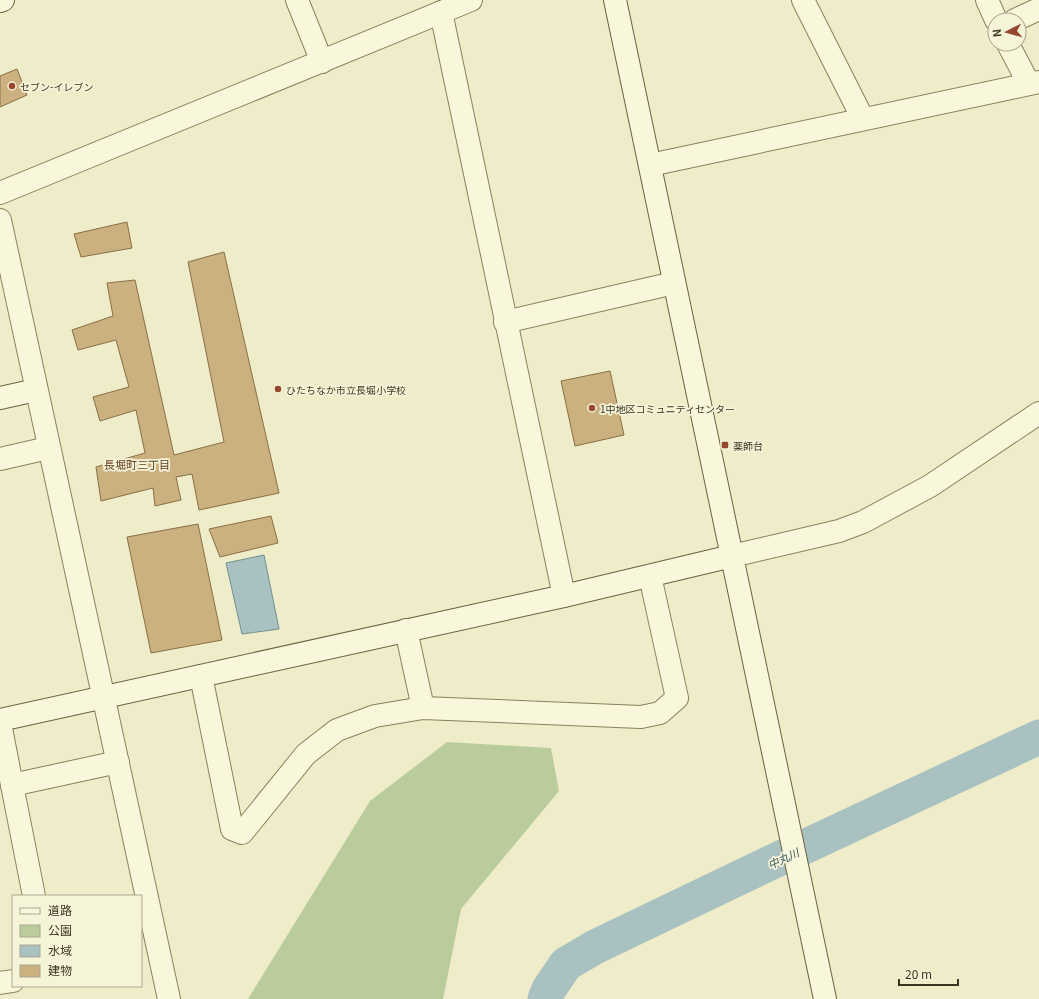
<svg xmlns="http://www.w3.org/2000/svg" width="1039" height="999" font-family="Georgia,'Noto Sans JP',serif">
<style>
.green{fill:#bbcc9c}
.water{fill:#a9c2c1;stroke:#709190}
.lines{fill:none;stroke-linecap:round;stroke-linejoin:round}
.river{stroke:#a9c2c1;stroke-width:35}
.building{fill:#cbb180;stroke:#896f44}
.street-casing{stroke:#8a805e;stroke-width:24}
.secondary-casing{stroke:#6c6141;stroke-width:24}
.street{stroke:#f8f7dc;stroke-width:22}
.secondary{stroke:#f8f7dc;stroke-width:22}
.poi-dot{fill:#98472f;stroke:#f5f4d8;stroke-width:1.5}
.labels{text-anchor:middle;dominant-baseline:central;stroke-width:3.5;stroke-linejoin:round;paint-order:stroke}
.poi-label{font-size:10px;fill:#3b3321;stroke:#f5f4d8;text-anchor:start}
.neighbourhood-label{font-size:11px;fill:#664021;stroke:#f5f4d8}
.water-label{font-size:11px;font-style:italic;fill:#31535a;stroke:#f5f4d8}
</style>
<rect width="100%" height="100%" fill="#eeecc9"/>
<polygon class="green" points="447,742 551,748 559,791 461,909 443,999 248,999 370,801"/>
<polygon class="water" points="264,555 279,629 242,634 226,563"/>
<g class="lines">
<polyline class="river" points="545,999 549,989 566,964 595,947 770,863 1039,737"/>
</g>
<g class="building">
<polygon points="17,69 27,95 0,107 0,76"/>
<polygon points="127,222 132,248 81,257 74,234"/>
<polygon points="224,252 279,493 199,510 192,474 176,477 181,500 155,506 153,488 101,501 96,467 145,453 136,410 100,421 93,397 129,387 116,340 78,350 72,330 113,316 107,283 135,280 174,455 224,442 188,262"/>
<polygon points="610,371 624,435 575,446 561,381"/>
<polygon points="271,516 278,543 220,557 209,529"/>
<polygon points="198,524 222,640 151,653 127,537"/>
</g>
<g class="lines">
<defs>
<g id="street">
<polyline points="297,0 322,62"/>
<polyline points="803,0 863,119"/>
<polyline points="987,0 996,20"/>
<polyline points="441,12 564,596"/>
<polyline points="1015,20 1039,9"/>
<polyline points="1008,44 1029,84"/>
<polyline points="650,165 1039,82"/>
<polyline points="0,193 471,0"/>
<polyline points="0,220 169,999"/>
<polyline points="505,322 674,283"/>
<polyline points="0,459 48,448"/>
<polyline points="732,556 839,531 863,522 930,486 1039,413"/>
<polyline points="406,630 423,708"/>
<polyline points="201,676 232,829 242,833 306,754 337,730 375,716 423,708 641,717 660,713 677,698 650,576"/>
<polyline points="0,723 12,785"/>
<polyline points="34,896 12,785 118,762"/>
<polyline points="0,983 13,981"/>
</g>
<g id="secondary">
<polyline points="615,0 825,999"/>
<polyline points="0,1 3,0"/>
<polyline points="0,398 36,390"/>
<polyline points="0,720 564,596 732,556"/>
</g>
</defs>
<use href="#street" class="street-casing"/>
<use href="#secondary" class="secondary-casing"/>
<use href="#street" class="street"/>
<use href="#secondary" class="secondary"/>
</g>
<g class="poi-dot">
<circle cx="12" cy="86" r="4"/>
<circle cx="278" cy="389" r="4"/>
<circle cx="592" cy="408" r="4"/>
<rect x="721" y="441" width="8" height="8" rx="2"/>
</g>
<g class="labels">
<g class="poi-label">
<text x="20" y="86">セブン-イレブン</text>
<text x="286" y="389">ひたちなか市立長堀小学校</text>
<text x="600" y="408">1中地区コミュニティセンター</text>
<text x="733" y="445">薬師台</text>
</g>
<g class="neighbourhood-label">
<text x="137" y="464">長堀町三丁目</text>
</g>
<g class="water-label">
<text transform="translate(783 858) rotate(-25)">中丸川</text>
</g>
</g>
<rect x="12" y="895" width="130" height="92" fill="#f5f4d8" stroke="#aba78f"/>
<rect x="20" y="908" width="20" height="6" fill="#f8f7dc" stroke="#aba78f"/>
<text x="48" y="915" font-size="12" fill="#3b3321">道路</text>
<rect x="20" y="925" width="20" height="12" fill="#bbcc9c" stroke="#aba78f"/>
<text x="48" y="935" font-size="12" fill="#3b3321">公園</text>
<rect x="20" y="945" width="20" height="12" fill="#a9c2c1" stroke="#aba78f"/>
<text x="48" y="955" font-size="12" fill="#3b3321">水域</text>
<rect x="20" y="965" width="20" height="12" fill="#cbb180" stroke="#aba78f"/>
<text x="48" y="975" font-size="12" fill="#3b3321">建物</text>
<g transform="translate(1007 32) rotate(264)"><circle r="19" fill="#f5f4d8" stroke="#aba78f"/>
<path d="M0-3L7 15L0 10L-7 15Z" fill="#98472f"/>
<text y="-6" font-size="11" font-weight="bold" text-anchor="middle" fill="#3b3321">N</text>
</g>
<path d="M899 979v6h59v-6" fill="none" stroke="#3b3321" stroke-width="2"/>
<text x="905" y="979" font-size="12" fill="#3b3321" stroke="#f5f4d8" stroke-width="3" paint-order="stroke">20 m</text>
</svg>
